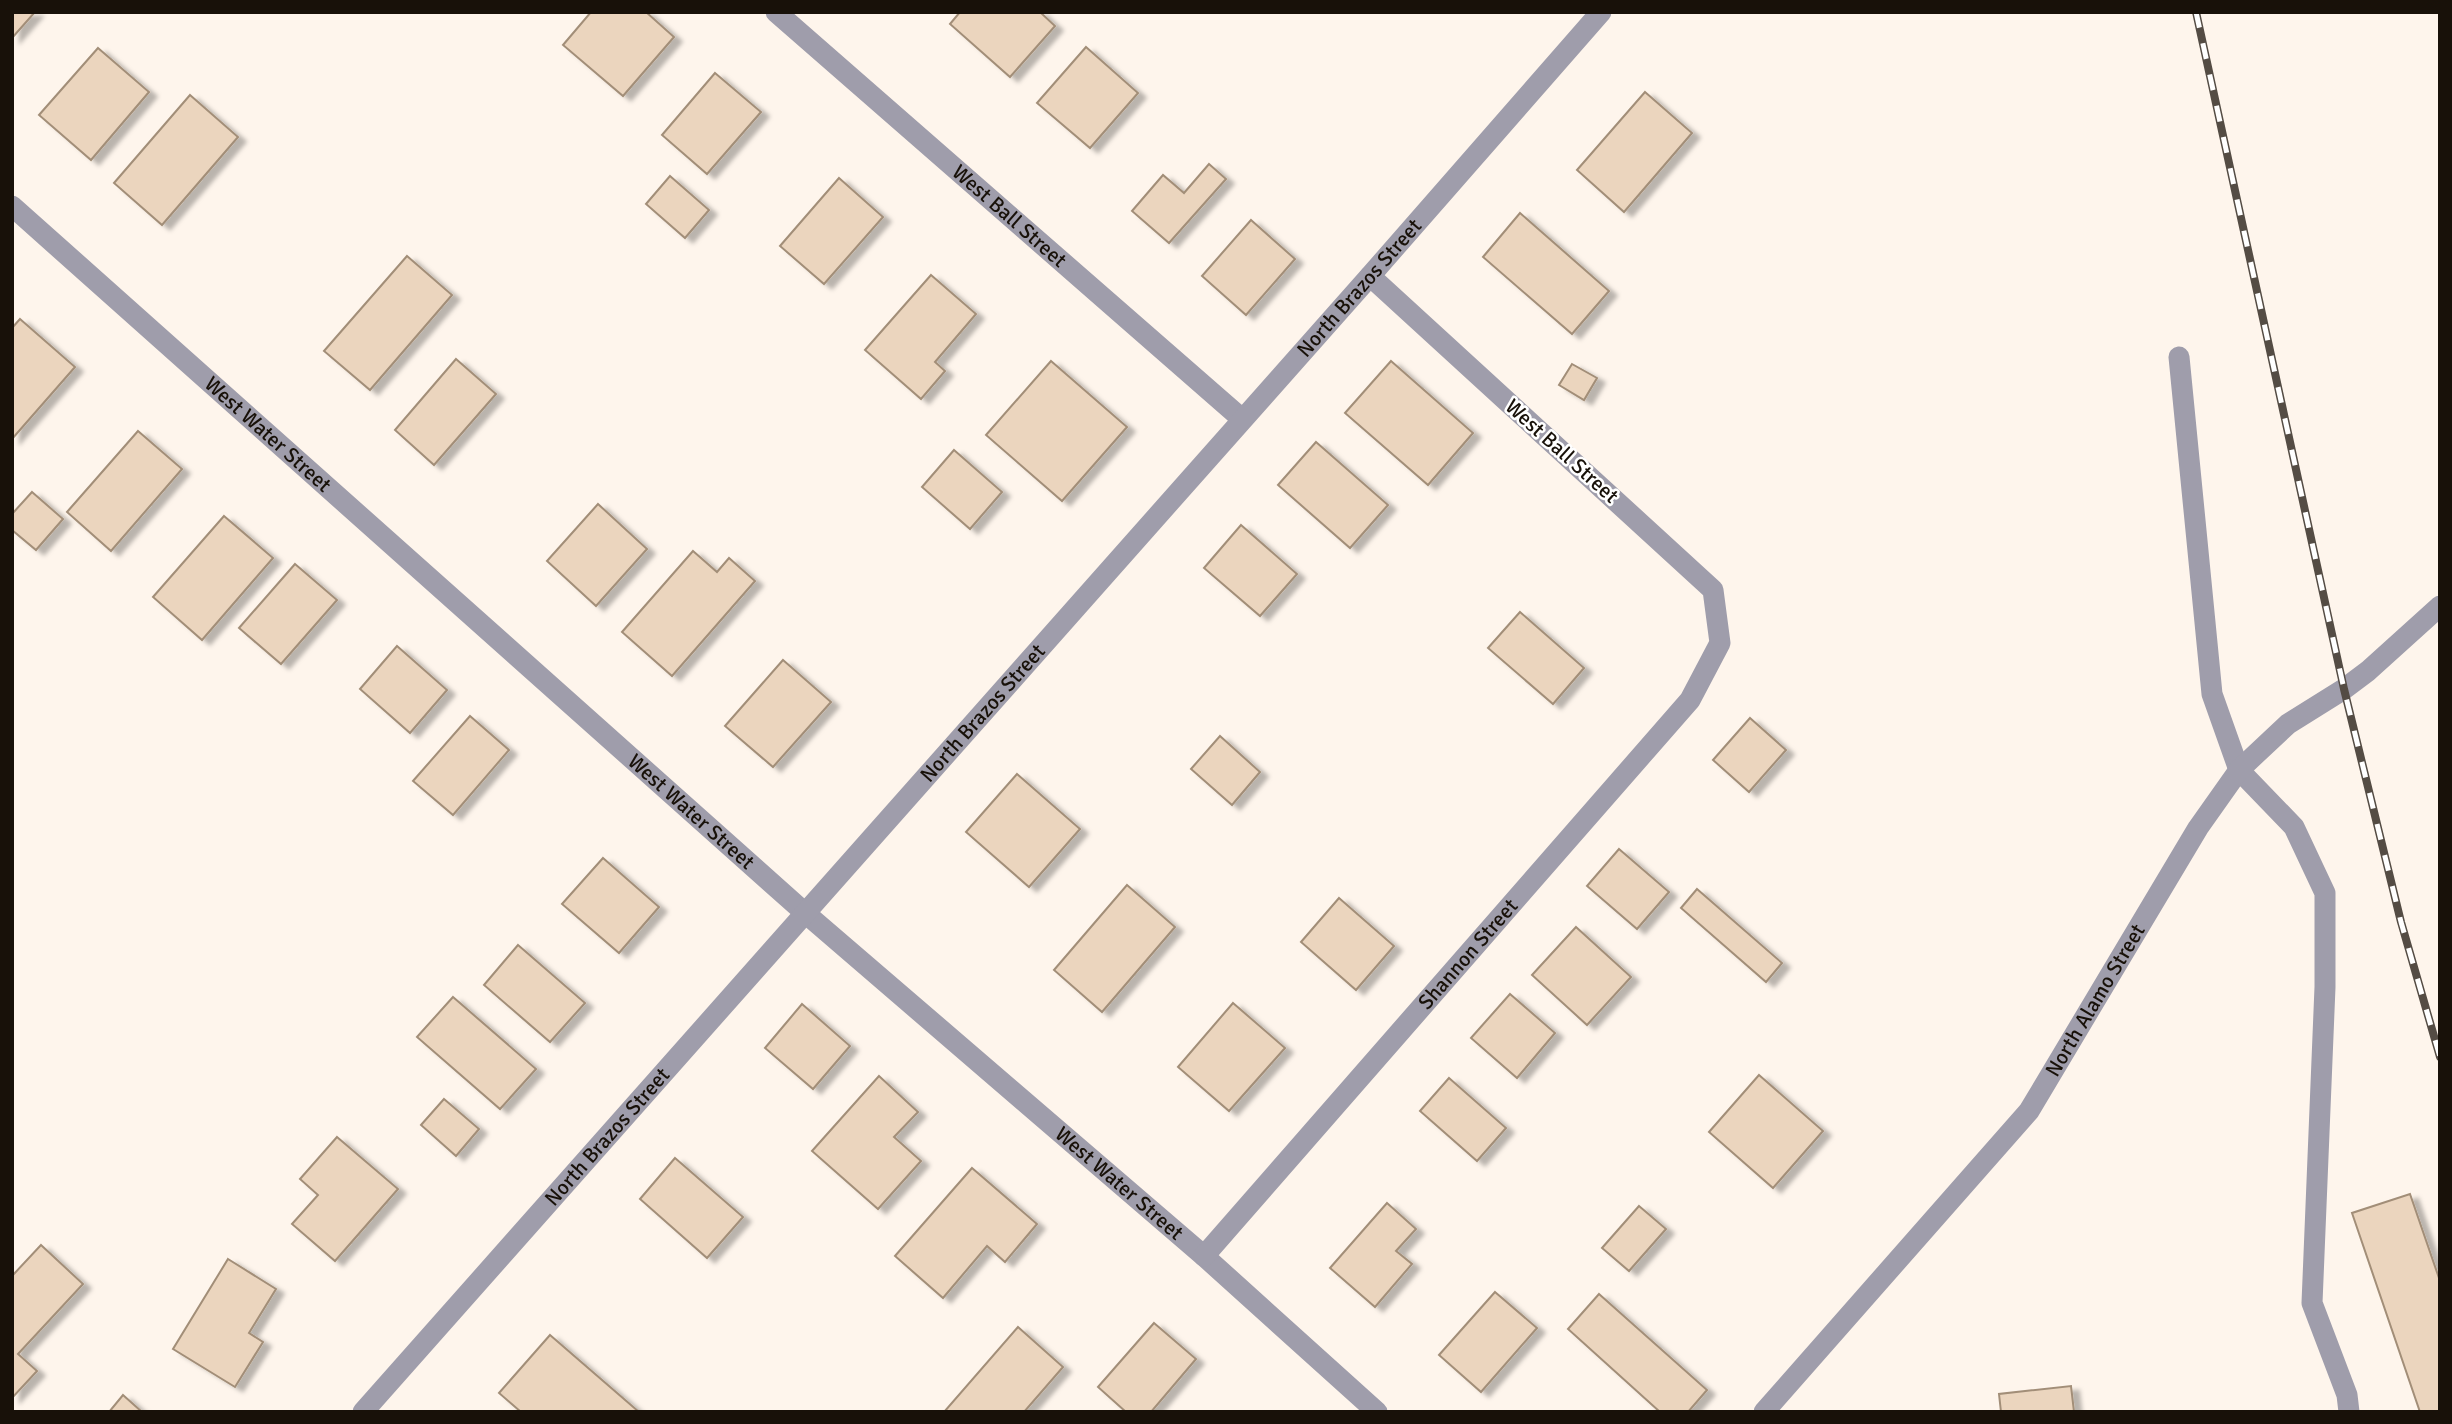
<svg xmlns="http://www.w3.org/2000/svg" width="2452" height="1424" font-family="Signika,sans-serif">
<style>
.building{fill:#ebd5be;stroke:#a28e78;stroke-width:2;filter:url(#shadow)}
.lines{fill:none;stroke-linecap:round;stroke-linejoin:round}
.minor{stroke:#9f9dab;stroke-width:21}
.rail-casing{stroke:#544c44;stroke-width:8}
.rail{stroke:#fff;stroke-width:5;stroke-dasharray:16;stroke-linecap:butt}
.labels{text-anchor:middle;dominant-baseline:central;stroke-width:5;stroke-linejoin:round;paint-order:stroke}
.street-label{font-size:21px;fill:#181109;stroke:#fff}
</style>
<defs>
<filter id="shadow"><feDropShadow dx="8" dy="4.5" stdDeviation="2" flood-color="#0004"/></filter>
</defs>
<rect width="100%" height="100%" fill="#fef5ec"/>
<g class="building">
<polygon points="12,12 35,12 12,38"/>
<polygon points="591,12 646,12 674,37 623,96 563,45"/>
<polygon points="960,12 1040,12 1055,26 1010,77 950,24"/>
<polygon points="1086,47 1138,93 1090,148 1037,103"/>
<polygon points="98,48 149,92 91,160 39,115"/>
<polygon points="715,73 761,112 707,174 662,135"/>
<polygon points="1645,92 1692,133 1624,212 1577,170"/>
<polygon points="190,95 238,137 162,225 114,183"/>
<polygon points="1209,164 1226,179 1169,243 1132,211 1163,175 1184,193"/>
<polygon points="670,176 709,210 685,238 646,204"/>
<polygon points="839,178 883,217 824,284 780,246"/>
<polygon points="1520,213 1609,291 1572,334 1483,257"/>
<polygon points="1251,220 1295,259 1246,315 1202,276"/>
<polygon points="407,256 452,295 370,390 324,351"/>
<polygon points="931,275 976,314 935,362 945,371 921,399 865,350"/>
<polygon points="20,319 75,367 12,439 12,328"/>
<polygon points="456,359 496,394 434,465 395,430"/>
<polygon points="1051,361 1127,427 1062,501 986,435"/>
<polygon points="1391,361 1473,433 1428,485 1345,413"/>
<polygon points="1572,364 1597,378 1584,400 1559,385"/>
<polygon points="138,431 182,469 111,551 67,512"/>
<polygon points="1316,442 1388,505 1350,548 1278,485"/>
<polygon points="954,450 1002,492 970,529 922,487"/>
<polygon points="32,492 63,519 36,550 12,530 12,514"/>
<polygon points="598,504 647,549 596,606 547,561"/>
<polygon points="224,516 273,558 202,640 153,597"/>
<polygon points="1241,525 1297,574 1260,616 1204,568"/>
<polygon points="693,551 717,572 729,558 755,581 672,676 622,632"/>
<polygon points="295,564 337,600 281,664 239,628"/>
<polygon points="1520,612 1584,668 1553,704 1488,648"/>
<polygon points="397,646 447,690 410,733 360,689"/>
<polygon points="783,660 831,702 773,767 725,726"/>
<polygon points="470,716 509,750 453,815 413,781"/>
<polygon points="1750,718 1786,750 1749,792 1713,760"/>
<polygon points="1220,736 1260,772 1232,805 1191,769"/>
<polygon points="1017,774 1080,829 1029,887 966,832"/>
<polygon points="1619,849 1669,892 1637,929 1587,886"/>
<polygon points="603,858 659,907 619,953 562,904"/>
<polygon points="1127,885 1175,927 1102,1012 1054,970"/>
<polygon points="1697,889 1782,963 1766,982 1681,908"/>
<polygon points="1339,898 1394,946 1356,990 1301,942"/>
<polygon points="1576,927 1631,977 1587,1025 1532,975"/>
<polygon points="518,945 585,1003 550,1042 484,985"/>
<polygon points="1510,994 1555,1033 1517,1078 1471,1038"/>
<polygon points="453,997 536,1069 500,1109 417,1037"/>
<polygon points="1233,1003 1285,1048 1229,1111 1178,1067"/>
<polygon points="802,1004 850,1046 813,1089 765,1048"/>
<polygon points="1759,1075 1823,1131 1773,1188 1709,1132"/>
<polygon points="879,1076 918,1112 894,1137 921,1161 878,1209 812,1151"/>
<polygon points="1449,1078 1506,1128 1477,1161 1420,1111"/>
<polygon points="444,1099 479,1129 456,1156 421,1125"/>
<polygon points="337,1137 398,1189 335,1261 292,1224 318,1195 300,1179"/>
<polygon points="675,1158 743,1217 707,1258 640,1199"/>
<polygon points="972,1168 1037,1224 1005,1262 987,1246 943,1298 895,1256"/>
<polygon points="2410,1194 2440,1281 2440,1412 2420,1412 2352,1213"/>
<polygon points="1387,1203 1416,1229 1396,1251 1412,1264 1375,1307 1330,1268"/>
<polygon points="1639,1206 1666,1229 1629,1271 1602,1248"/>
<polygon points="41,1245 83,1284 18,1354 37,1371 12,1398 12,1276"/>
<polygon points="228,1259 276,1289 249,1333 263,1342 235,1387 173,1349"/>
<polygon points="1495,1292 1537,1328 1481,1392 1439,1355"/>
<polygon points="1599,1294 1707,1390 1688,1412 1660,1412 1568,1329"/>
<polygon points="1154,1323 1196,1359 1151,1412 1126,1412 1098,1387"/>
<polygon points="1018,1327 1063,1367 1024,1412 944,1412"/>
<polygon points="550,1335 639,1412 521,1412 499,1393"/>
<polygon points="2071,1386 2074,1412 2001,1412 1999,1394"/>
<polygon points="123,1395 142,1412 109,1412"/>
</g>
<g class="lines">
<g class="minor">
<path id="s1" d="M 776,12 L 1242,419"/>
<path id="s2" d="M 12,206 L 804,912 L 1204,1256 L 1377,1412"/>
<polyline points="2179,357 2212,694 2239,770 2294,827 2325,893 2325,987 2312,1303 2347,1395 2349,1412"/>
<path id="s3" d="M 1204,1256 L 1690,700 L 1720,643 L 1713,590 L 1370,276"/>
<path id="s4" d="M 363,1412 L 1370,276 L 1601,12"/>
<path id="s5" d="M 1764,1412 L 2029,1111 L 2198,828 L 2239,770 L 2288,724 L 2344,689 L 2368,671 L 2440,606"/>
</g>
<defs>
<polyline id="rail" points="2196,12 2344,689 2401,922 2440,1057"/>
</defs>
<use href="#rail" class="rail-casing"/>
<use href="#rail" class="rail"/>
</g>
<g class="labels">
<g class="street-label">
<text stroke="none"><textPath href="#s1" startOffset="310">West Ball Street</textPath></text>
<text stroke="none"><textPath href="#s4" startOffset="1502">North Brazos Street</textPath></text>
<text stroke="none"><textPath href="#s2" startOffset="343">West Water Street</textPath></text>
<text transform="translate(1562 451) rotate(42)">West Ball Street</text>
<text stroke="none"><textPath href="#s4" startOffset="934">North Brazos Street</textPath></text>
<text stroke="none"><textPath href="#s2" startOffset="910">West Water Street</textPath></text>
<text stroke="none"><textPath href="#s3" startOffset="401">Shannon Street</textPath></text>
<text stroke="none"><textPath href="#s5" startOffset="530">North Alamo Street</textPath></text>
<text stroke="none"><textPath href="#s4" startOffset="368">North Brazos Street</textPath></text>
<text stroke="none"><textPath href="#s2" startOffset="1477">West Water Street</textPath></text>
</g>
</g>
<rect width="2452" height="1424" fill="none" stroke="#181109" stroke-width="28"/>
</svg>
